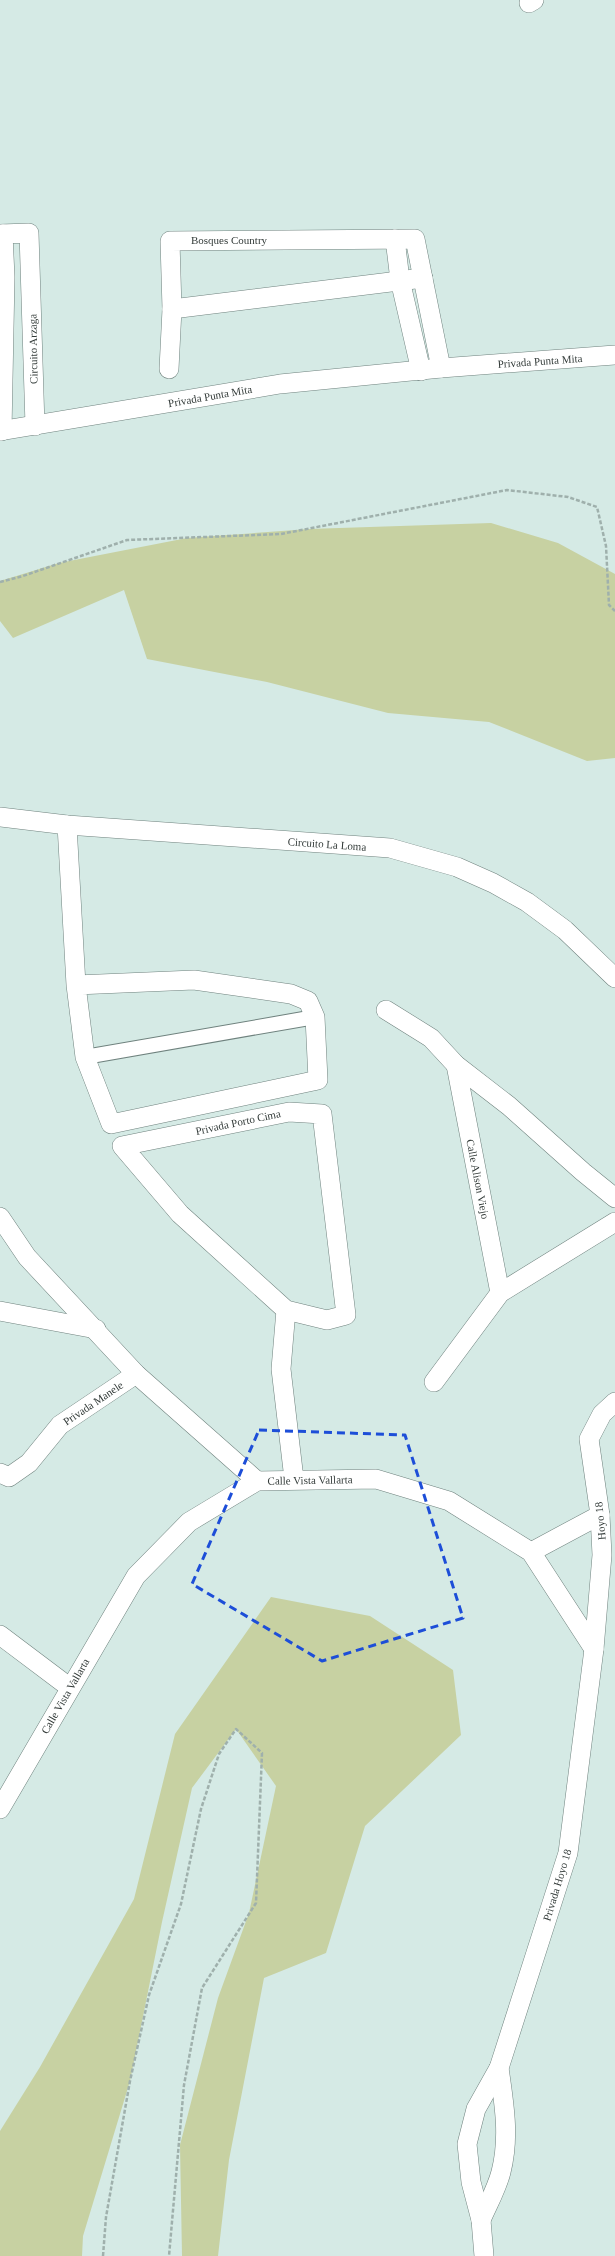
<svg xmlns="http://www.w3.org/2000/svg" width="615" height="2256" font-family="'Times New Roman',serif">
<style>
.green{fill:#c7d1a2}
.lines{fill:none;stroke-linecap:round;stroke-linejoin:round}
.pedestrian-casing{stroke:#6f827e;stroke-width:16}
.minor-casing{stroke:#6f827e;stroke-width:20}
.path{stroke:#9fb0ac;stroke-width:2.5;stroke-dasharray:4 2;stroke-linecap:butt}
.pedestrian{stroke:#fff;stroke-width:14}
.minor{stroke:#fff;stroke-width:19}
.marked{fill:none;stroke:#1d4ed8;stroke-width:3;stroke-dasharray:8 5;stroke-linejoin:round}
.labels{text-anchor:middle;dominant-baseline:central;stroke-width:3;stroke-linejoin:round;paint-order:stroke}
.street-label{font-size:11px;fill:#333b39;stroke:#fff}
</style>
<rect width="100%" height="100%" fill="#d5eae5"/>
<g class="green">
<polygon points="491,523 558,543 615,574 615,758 587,761 489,722 388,713 267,682 147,659 124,590 13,638 0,621 0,581 59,563 187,538 309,529"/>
<polygon points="271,1597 370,1616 453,1670 461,1735 365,1826 326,1953 264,1978 229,2160 218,2256 182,2256 180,2145 218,1998 249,1913 276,1786 236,1729 192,1788 162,1922 130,2081 83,2236 82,2256 0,2256 0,2131 40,2067 134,1899 175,1734"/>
</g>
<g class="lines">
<defs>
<polyline id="pedestrian" points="85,1057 315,1017"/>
<g id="minor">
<polyline points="529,3 534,0"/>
<polyline points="0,234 29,233 35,426"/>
<polyline points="395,239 400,280 421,371"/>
<polyline points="172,309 423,278"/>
<polyline points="169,369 172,309 170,241 415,239 441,368"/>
<polyline points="0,431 280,384 441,368 615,355"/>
<polyline points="2,431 5,277 3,234"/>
<polyline points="0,817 67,825 390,848 457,867 493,883 527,902 565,930 615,978"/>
<polyline points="67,825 76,985 85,1057 111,1124 318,1080 315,1017 308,1001 291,994 194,980 76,985"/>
<polyline points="386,1010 431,1038 456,1065 509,1106 583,1172 615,1198"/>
<polyline points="456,1065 500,1293"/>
<polygon points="289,1112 322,1114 346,1315 327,1320 286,1310 180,1214 122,1146"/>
<polyline points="0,1217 27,1257 136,1374 257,1481"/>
<polyline points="286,1310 281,1369 294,1479"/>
<polyline points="0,1311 96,1329"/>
<polyline points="434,1382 500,1293 615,1222"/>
<polyline points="0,1473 9,1477 29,1463 60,1425 136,1374"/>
<polyline points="531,1552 600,1515"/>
<polyline points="0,1635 69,1687"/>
<polyline points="0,1809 136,1576 189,1522 257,1481 376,1479 449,1501 531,1552 594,1649"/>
<path d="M 481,2220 C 488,2204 497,2188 501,2172 C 510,2137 504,2103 499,2068"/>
<polyline points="484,2256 481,2220 471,2182 467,2144 476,2109 499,2068 568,1853 594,1649 602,1555 600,1515 589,1439 602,1414 615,1402"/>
</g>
</defs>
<use href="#pedestrian" class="pedestrian-casing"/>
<use href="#minor" class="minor-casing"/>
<g class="path">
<polyline points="0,582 23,576 127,540 281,534 507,490 568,497 597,507 606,546 609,605 615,611"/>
<polyline points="103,2256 106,2217 130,2081 149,1995 181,1904 201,1809 219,1754 236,1729 262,1753 256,1903 202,1988 184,2085 169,2256"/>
</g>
<use href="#pedestrian" class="pedestrian"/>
<use href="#minor" class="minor"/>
</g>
<path class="marked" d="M 259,1430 L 405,1435 L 463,1618 L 322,1661 L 192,1584 Z"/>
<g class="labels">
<g class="street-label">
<text x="229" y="240">Bosques Country</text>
<text transform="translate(33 349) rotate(-91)">Circuito Arzaga</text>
<text transform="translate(540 361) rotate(-4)">Privada Punta Mita</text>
<text transform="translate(210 396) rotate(-10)">Privada Punta Mita</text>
<text transform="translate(327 844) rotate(4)">Circuito La Loma</text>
<text transform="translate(238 1122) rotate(-12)">Privada Porto Cima</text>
<text transform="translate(478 1179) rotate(79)">Calle Alison Viejo</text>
<text transform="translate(93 1403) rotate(-34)">Privada Manele</text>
<text transform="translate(310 1480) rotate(-1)">Calle Vista Vallarta</text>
<text transform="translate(600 1521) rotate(-95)">Hoyo 18</text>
<text transform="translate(65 1696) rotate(-60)">Calle Vista Vallarta</text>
<text transform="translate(557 1885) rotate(-73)">Privada Hoyo 18</text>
</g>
</g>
</svg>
